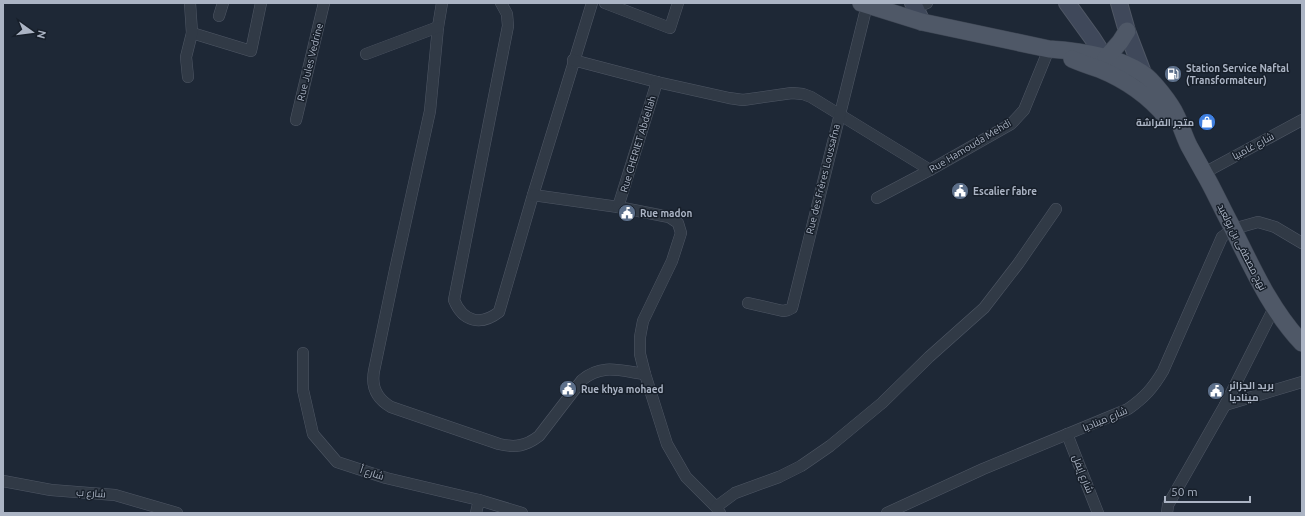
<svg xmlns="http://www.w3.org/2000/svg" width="1305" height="516" font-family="Ubuntu,Cairo,sans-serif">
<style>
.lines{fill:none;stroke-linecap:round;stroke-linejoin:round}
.street-casing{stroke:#4f5765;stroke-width:12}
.secondary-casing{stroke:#4f5765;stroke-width:18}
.primary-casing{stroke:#3b4350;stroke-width:18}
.street{stroke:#313a46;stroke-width:11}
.secondary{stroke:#3f485a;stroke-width:16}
.primary{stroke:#4f5867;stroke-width:17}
.labels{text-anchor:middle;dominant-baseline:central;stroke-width:3;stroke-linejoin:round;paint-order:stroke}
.street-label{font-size:10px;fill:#abb4c4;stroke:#171f2a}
.poi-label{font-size:10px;font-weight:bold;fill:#abb4c4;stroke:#171f2a;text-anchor:start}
</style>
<rect width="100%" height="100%" fill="#1e2836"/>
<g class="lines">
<defs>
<g id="street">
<path d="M 442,3 L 438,27 L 430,111 L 395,270 L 374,371 C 371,387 377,399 391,407 L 499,444 C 515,448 526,446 539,436 L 582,380 C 602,363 621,371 645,374"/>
<path d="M 501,3 L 507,14 L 508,26 L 454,300 C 463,322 481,326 499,312 L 533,195 L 592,3"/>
<polyline points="605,3 670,28 678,3"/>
<polyline points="915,8 927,3"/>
<polyline points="219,16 223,3"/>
<polyline points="192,33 251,51 261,3"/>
<polyline points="366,54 438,27"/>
<polyline points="573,60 657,82 729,98 743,100 792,93 803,94 811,97 930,170"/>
<polyline points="188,77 186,57 192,33 190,3"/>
<polyline points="296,120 324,3"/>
<polyline points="1204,173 1302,120"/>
<polyline points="533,195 618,207 669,217 678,223 681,233 672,261 643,321 640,337 640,354 645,374 667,444 686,477 716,507 720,513"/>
<polyline points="877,198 930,170 1011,124 1024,110 1049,49"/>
<polyline points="618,207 657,82"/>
<polyline points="748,303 783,311 788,310 792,308 867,5"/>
<polyline points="303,353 303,390 313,434 337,462 386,478 479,500 522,513"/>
<polyline points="1225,405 1302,382"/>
<polyline points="1067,434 1098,513"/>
<polyline points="3,481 51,490 115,495 177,513"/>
<polyline points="716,507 735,493 779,477 801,466 830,446 882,403 929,357 984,308 1018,264 1056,209"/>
<polyline points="476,513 479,500"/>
<path d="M 887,513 L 983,469 L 1128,409 C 1144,398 1153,388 1163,371 L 1222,237 L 1233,229 L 1258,222 L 1275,227 L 1302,243"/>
<polyline points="1167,513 1168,505 1225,405 1274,308"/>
</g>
<g id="secondary">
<polyline points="913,3 922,22"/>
<polyline points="1067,3 1093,39 1109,64"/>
<polyline points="1119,3 1127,31 1143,73"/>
</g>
<g id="primary">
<path d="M 861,3 L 922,22 L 1049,49 C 1079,51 1117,56 1142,73 C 1152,79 1171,104 1176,115 C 1181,125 1184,136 1189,146 C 1194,155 1199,164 1204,173 C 1214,190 1222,209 1232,227 C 1252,267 1270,309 1302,343"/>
<polyline points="1106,58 1120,42 1127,31"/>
<path d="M 1072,59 C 1081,63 1090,66 1099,69 C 1126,80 1149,96 1167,118"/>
</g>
</defs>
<use href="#street" class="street-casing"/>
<use href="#secondary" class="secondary-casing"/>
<use href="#primary" class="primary-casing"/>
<use href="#street" class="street"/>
<use href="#secondary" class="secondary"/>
<use href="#primary" class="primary"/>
</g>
<defs>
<symbol id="fuel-disc" viewBox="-11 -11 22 22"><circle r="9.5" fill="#5c6f8a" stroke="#171f2a"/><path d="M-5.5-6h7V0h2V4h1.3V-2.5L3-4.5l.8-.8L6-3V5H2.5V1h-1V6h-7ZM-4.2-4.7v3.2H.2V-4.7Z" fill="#fff"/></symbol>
<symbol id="shop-disc" viewBox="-11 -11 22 22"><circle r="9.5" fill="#3f7fe0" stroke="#171f2a"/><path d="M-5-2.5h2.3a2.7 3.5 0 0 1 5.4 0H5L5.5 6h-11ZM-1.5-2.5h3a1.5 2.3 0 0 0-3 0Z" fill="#fff"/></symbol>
<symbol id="civic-disc" viewBox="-11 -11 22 22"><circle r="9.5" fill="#5c6f8a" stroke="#171f2a"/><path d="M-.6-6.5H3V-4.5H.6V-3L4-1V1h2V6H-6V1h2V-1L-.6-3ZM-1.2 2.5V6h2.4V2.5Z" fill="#fff"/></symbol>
</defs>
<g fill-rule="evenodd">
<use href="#fuel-disc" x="1163" y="64" width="20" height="20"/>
<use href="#shop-disc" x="1197" y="112" width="20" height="20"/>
<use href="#civic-disc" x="950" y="181" width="20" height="20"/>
<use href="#civic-disc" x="617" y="203" width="20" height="20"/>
<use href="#civic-disc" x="558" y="379" width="20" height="20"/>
<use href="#civic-disc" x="1206" y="381" width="20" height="20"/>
</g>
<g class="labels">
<g class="street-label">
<text transform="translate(310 62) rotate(-76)">Rue Jules Vedrine</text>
<text transform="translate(638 144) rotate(-73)">Rue CHERIET Abdellah</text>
<text transform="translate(970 146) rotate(-31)">Rue Hamouda Mehdi</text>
<text transform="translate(1253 146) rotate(-28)">شارع غامبيا</text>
<text transform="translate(823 179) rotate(-76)">Rue des Frères Loussafna</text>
<text transform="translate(1242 247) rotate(63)">نهج مصطفى بن بولعيد</text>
<text transform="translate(1105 419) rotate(-23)">شارع ميناديا</text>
<text transform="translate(372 473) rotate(18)">شارع أ</text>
<text transform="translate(1083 474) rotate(68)">شارع إيفل</text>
<text transform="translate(91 493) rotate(4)">شارع ب</text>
</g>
<g class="poi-label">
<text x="1186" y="68">Station Service Naftal<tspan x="1186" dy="12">(Transformateur)</tspan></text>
<text x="1194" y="122" text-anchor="end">متجر الفراشة</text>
<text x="973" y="191">Escalier fabre</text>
<text x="640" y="213">Rue madon</text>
<text x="1229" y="385">بريد الجزائر<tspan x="1229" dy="12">ميناديا</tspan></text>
<text x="581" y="389">Rue khya mohaed</text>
</g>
</g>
<rect width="1305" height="516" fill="none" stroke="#abb4c4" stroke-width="8"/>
<g transform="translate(32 32) rotate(104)" stroke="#171f2a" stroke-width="3" paint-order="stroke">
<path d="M0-3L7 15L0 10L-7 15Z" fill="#abb4c4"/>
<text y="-6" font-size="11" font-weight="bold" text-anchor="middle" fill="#abb4c4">N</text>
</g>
<path d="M1165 496v6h85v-6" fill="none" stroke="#abb4c4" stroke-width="2"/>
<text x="1171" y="496" font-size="12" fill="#abb4c4" stroke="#171f2a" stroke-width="3" paint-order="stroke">50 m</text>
</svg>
